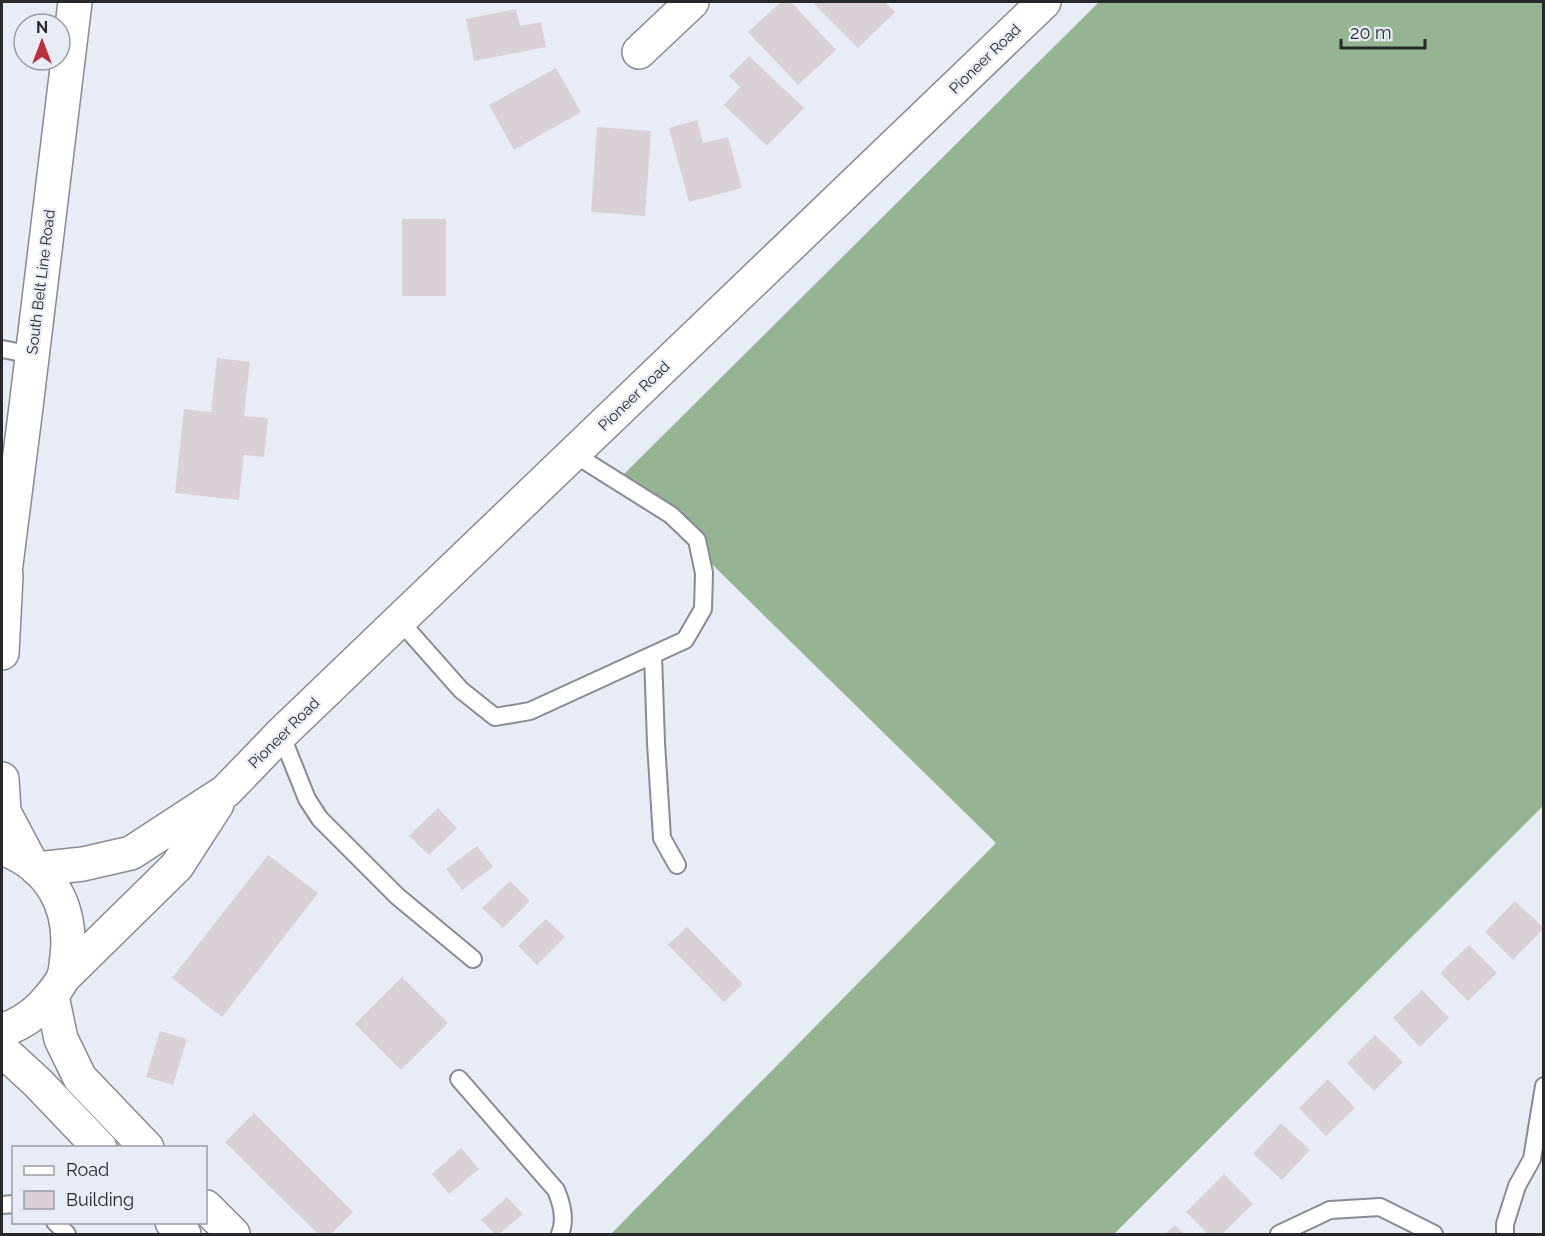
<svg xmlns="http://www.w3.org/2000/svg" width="1545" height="1236" font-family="Raleway,sans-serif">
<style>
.forest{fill:#95b492}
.building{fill:#d9d1d7}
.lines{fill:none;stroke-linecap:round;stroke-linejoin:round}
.lane-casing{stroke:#878b93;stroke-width:20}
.street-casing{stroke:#878b93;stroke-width:36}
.secondary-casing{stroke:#878b93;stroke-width:36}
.primary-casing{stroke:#878b93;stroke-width:36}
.lane{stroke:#fff;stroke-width:16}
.street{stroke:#fff;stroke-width:33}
.secondary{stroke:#fff;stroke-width:33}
.primary{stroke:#fff;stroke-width:33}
.labels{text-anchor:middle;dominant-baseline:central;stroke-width:4.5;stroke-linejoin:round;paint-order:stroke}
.street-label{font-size:15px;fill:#27282b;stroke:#e8ecf5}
</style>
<rect width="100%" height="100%" fill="#e8ecf5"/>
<polygon class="forest" points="1099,2 1543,2 1543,806 1114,1234 611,1234 996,843 622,476"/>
<g class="building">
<polygon points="781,2 791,2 836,50 798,85 748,32"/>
<polygon points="812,2 885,2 895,12 858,48"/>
<polygon points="516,9 520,26 541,22 546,47 474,61 466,19"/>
<polygon points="749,56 804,108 767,146 724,105 740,87 729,76"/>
<polygon points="556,68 581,112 514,150 489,105"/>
<polygon points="697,120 703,143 728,137 742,188 689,202 669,128"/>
<polygon points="597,127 651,131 645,216 591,212"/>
<rect x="402" y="219" width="44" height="77"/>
<polygon points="217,358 250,362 244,416 268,418 264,457 244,455 239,500 175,493 184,409 211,412"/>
<polygon points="438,808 457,828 429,855 409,836"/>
<polygon points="477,846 493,867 462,890 446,869"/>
<polygon points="268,855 318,893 222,1017 172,978"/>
<polygon points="510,881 530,901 503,928 482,908"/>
<polygon points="1515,901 1544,928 1513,960 1485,932"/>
<polygon points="546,919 565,937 537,965 518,946"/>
<polygon points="687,927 743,984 724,1002 668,945"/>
<polygon points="1469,945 1497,973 1468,1001 1440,973"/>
<polygon points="402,977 448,1023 401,1070 355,1024"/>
<polygon points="1422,990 1449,1018 1420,1047 1393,1018"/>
<polygon points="160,1031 187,1039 173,1085 146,1077"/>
<polygon points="1375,1035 1403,1062 1374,1091 1347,1063"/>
<polygon points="1328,1079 1355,1108 1326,1136 1299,1108"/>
<polygon points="254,1113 353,1212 331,1234 318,1234 225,1142"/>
<polygon points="1281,1123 1310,1150 1282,1180 1253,1154"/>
<polygon points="461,1148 479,1169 449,1194 432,1174"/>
<polygon points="1224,1174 1253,1204 1222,1234 1208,1234 1186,1212"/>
<polygon points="507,1197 523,1214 499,1234 495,1234 481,1220"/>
<polygon points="1175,1225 1184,1234 1165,1234"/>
</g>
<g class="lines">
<defs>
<g id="lane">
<polyline points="2,349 33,355"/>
<polyline points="400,621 461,690 495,717 530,711 685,640 703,609 704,573 697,540 671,515 574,454"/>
<polyline points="653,655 656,743 662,838 677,865"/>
<polyline points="281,734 307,799 320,819 397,896 473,959"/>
<path d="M 459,1079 L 556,1190 C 562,1204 566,1220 560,1234"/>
<polyline points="2,1205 14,1204"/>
<polyline points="55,1222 67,1234"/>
<polyline points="1279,1234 1330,1210 1380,1207 1434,1234"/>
<polyline points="1505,1234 1505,1224 1517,1186 1532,1159 1544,1086"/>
</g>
<polyline id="street" points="639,52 692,2"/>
<g id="secondary">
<polyline points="37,869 83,864 131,853 226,791 281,734 1044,2"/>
<polyline points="64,977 177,866 217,804"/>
</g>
<g id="primary">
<polyline points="2,596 26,407 75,2"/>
<polyline points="2,653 6,576"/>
<polyline points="2,779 4,812 31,863"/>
<path d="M 2,848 C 49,865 73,906 67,956 C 66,963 66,972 63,978 C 58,989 49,998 41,1007 C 31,1017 15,1027 2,1030"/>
<polyline points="52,996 61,1039 80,1078 147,1148"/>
<polyline points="2,1050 38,1083 100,1148"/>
<polyline points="206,1207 233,1234"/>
<polyline points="172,1222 184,1234"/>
</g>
</defs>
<use href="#lane" class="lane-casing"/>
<use href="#street" class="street-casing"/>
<use href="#secondary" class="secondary-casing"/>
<use href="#primary" class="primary-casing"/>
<use href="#lane" class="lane"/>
<use href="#street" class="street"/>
<use href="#secondary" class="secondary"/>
<use href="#primary" class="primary"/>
</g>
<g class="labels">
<g class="street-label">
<text transform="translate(985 59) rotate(-44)">Pioneer Road</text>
<text transform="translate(41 282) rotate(-83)">South Belt Line Road</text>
<text transform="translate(634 396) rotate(-44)">Pioneer Road</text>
<text transform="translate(284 733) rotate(-45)">Pioneer Road</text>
</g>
</g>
<rect width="1545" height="1236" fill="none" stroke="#27282b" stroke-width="6"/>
<rect x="12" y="1146" width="195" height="78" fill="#e8ecf5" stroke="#9b9ea4" stroke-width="1.5"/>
<rect x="24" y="1166" width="30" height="9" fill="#ffffff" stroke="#9b9ea4" stroke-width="1.5"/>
<text x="66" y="1176" font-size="18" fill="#27282b">Road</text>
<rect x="24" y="1191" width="30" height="18" fill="#d9d1d7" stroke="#9b9ea4" stroke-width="1.5"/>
<text x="66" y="1206" font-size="18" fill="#27282b">Building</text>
<g transform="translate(42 42)"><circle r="28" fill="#e8ecf5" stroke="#9b9ea4" stroke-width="1.5"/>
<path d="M0-4.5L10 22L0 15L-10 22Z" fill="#bf2f39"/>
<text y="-9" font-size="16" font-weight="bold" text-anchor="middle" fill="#27282b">N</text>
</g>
<path d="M1341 39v9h84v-9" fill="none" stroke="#27282b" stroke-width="3"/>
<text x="1350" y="39" font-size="18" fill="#27282b" stroke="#e8ecf5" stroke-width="4.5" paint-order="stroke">20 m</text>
</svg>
